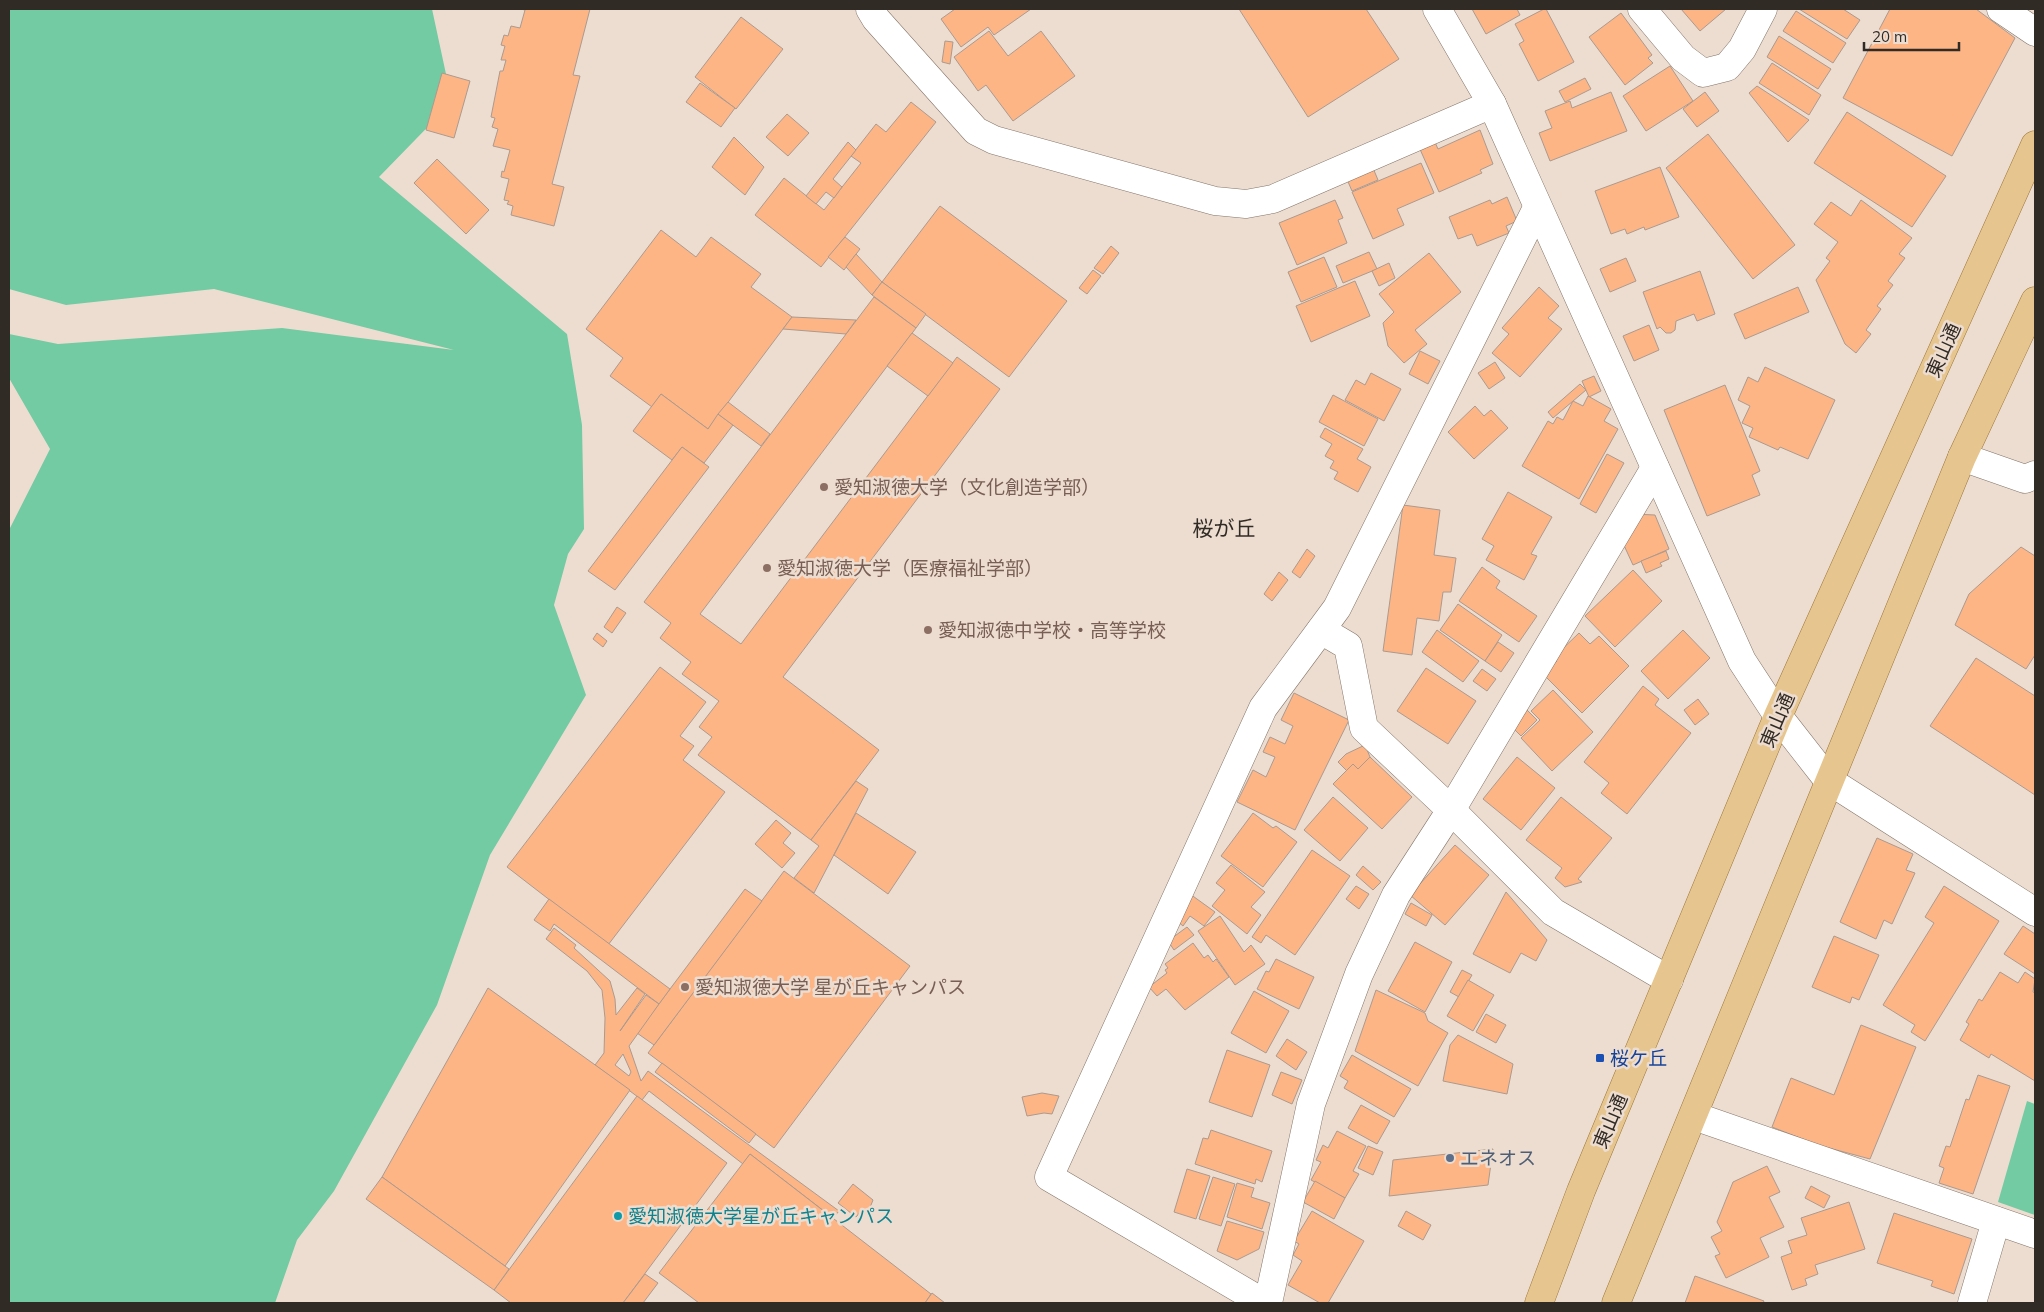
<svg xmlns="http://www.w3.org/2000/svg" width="2044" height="1312" font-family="Mulish,'Noto Sans JP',sans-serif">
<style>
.green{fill:#72cba2}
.building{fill:#feb585;stroke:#ab9a8f;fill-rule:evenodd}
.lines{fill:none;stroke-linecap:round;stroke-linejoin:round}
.minor-casing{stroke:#847569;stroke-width:29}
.major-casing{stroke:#9c7638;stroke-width:29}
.minor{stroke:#fff;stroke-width:28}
.major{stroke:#e6c58e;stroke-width:28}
.education-dot{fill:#8d6e63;stroke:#edddd0;stroke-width:2}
.transit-dot{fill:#1a4fb4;stroke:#edddd0;stroke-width:2}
.service-dot{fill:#5c6f8a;stroke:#edddd0;stroke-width:2}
.culture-dot{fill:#0f9aa8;stroke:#edddd0;stroke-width:2}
.labels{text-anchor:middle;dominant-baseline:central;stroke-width:5;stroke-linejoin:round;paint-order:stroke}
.street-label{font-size:19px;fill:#312b26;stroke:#edddd0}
.education-label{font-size:19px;fill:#785e54;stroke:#edddd0;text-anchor:start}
.transit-label{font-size:19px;fill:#164399;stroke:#edddd0;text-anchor:start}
.service-label{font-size:19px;fill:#4e5e75;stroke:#edddd0;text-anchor:start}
.culture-label{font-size:19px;fill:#0d838f;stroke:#edddd0;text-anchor:start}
.quarter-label{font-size:21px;fill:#312b26;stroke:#edddd0}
</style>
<rect width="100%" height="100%" fill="#edddd0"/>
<g class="green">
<polygon points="9,9 432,9 452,102 379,177 567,334 582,425 584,529 568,554 554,605 586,695 490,855 437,1005 334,1191 297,1240 275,1303 9,1303 9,530 50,449 9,378 9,334 58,344 282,328 454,350 214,289 66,305 9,289"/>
<polygon points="2027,1101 2035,1104 2035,1215 1998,1202"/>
</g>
<g class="building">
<polygon points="521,9 590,9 573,75 580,76 552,184 564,187 554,226 511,215 513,206 507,204 509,201 504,200 509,179 501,177 502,171 504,172 510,150 493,146 498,129 492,127 495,118 491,117 500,71 503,71 506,60 501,60 505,46 501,45 504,35 508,36 511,26 520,28 525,10"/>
<polygon points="955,9 1031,9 994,35 988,27 961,47 941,19"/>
<polygon points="1239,9 1366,9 1399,59 1308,117"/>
<polygon points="1472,9 1517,9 1520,15 1486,34"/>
<polygon points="1544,9 1546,9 1574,62 1538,81 1519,44 1524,41 1515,24"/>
<polygon points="1681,9 1726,9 1700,31"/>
<polygon points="1799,9 1843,9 1860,20 1847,39"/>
<polygon points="1890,9 1976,9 2015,38 1952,156 1843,98"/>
<polygon points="1796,11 1846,43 1833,63 1783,31"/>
<polygon points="1621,13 1652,55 1648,58 1653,63 1625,85 1589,37"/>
<polygon points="741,17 783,49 736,109 695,77"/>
<polygon points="989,31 1008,56 1041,31 1075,76 1013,121 986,85 978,91 954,57"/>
<polygon points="1779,36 1831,69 1818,89 1767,57"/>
<polygon points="945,41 953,42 950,64 942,62"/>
<polygon points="1772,63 1821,95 1809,115 1759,83"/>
<polygon points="1670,66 1693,101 1646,131 1623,96"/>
<polygon points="442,73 470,81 454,138 426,130"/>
<polygon points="1585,78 1591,89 1565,102 1559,91"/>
<polygon points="700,83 735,108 721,127 686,102"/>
<polygon points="1757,86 1809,120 1788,142 1749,93"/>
<polygon points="1611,92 1627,131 1550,161 1539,133 1552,128 1545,111 1570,101 1572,108"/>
<polygon points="1705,92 1719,111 1697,127 1683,109"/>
<polygon points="911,102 936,122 821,267 755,215 784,178 824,210 861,163 851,156 876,124 886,132"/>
<polygon points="1847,112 1946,176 1912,227 1814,163"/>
<polygon points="787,114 809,133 788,156 766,137"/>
<polygon points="1480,130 1493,164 1480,170 1482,173 1439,192 1419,147 1434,140 1438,149"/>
<polygon points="1708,134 1795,245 1753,279 1666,168"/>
<polygon points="734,137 764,167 745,195 712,167"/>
<polygon points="848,142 856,150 833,179 842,187 834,198 826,192 816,204 806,196"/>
<polygon points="437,159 489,210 466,234 414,183"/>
<polygon points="1421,163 1434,193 1397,209 1404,225 1373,239 1352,192"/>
<polygon points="1660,167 1679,217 1645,230 1644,227 1627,234 1625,229 1611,234 1595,191"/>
<polygon points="1373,168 1378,180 1352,191 1346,177"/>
<polygon points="1507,197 1517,221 1506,226 1509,233 1477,246 1472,234 1458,239 1449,217 1490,200 1492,204"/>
<polygon points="1335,200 1343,218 1338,220 1347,243 1297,265 1279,223"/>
<polygon points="1861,200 1912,238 1899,254 1905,258 1888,281 1893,285 1877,306 1881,309 1866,330 1871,334 1856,353 1845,344 1816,280 1830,261 1826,258 1838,242 1814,224 1831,202 1851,216"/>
<polygon points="940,206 1067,301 1009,377 882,282"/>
<polygon points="661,230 696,257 711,237 761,274 751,287 792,317 708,429 661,394 652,407 610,376 623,358 586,329"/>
<polygon points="845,237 860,249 844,270 828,257"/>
<polygon points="1111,246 1119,253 1103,274 1094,268"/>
<polygon points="1369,252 1377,269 1343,283 1336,266"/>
<polygon points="1429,253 1461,292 1415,330 1427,344 1404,363 1388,346 1383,323 1394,312 1379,294"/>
<polygon points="856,254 882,282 872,295 846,267"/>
<polygon points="1324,257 1337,287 1301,302 1288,272"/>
<polygon points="1626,258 1636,281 1610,292 1600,269"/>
<polygon points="1389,263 1395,278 1379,286 1372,271"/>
<polygon points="1093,270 1101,276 1087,294 1079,288"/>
<polygon points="1700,271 1715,314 1697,321 1694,314 1676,321 1675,330 1671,333 1666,333 1660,327 1657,329 1643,292"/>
<polygon points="1355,281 1370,316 1311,342 1296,306"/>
<polygon points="882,282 926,314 916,328 872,295"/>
<polygon points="1539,287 1559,306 1548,318 1562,329 1520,377 1492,353 1509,334 1502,328"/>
<polygon points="1798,287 1809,312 1745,339 1734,314"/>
<polygon points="874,297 916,328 700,614 741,644 957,357 1000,389 783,677 879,750 811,840 698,755 712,737 699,727 719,701 682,674 691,662 660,638 671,623 644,602"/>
<polygon points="792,317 856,320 846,334 783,329"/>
<polygon points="1649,325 1659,350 1634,361 1623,336"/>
<polygon points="912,333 953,363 928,396 887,366"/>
<polygon points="1420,351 1440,361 1428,384 1409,374"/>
<polygon points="1495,362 1505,378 1489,389 1478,373"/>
<polygon points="1765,367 1835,400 1808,459 1780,447 1778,450 1749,437 1753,428 1742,423 1750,406 1738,400 1748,377 1758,382"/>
<polygon points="1371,373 1401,389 1384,421 1345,400 1356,380 1365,385"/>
<polygon points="1594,376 1601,391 1589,397 1582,381"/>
<polygon points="1580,384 1586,390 1553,418 1548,412"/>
<polygon points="1725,385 1760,471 1752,475 1760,495 1707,516 1664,410"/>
<polygon points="661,394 708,429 718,414 733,425 704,463 682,447 672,460 633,431"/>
<polygon points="1333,395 1378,419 1364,446 1319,422"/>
<polygon points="1588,396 1611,409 1604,421 1618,429 1579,499 1522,466 1548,421 1553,424 1557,417 1563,420 1573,401 1583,406"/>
<polygon points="728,402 770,434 761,446 718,414"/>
<polygon points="1475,406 1484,416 1491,410 1508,428 1474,459 1448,432"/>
<polygon points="1325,428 1363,449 1357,459 1371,467 1358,492 1334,479 1338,472 1330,468 1334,461 1325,456 1332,444 1320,437"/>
<polygon points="682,447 709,467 615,590 588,571"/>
<polygon points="1607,454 1624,463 1596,513 1580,504"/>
<polygon points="1508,492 1552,517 1531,554 1537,556 1524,580 1486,560 1494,546 1482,539"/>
<polygon points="1403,505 1440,510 1434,555 1456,558 1451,592 1443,592 1439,621 1417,618 1412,655 1383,651"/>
<polygon points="1633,514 1655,515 1669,549 1633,565 1622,541"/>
<polygon points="2021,547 2035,556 2035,655 2026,669 1955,625 1969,594"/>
<polygon points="1307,549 1315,556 1300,578 1292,572"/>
<polygon points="1666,551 1669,559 1660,563 1662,566 1646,573 1641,561"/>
<polygon points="1482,567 1500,581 1496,588 1537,616 1519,642 1459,601"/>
<polygon points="1633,570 1662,601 1615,647 1585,616"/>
<polygon points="1279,572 1288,580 1272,601 1264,594"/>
<polygon points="1458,604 1502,635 1485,661 1440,630"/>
<polygon points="617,607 626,613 612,633 604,627"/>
<polygon points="1437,630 1479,661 1463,682 1422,652"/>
<polygon points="1683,630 1710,658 1668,699 1641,671"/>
<polygon points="597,633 607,641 603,647 593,639"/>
<polygon points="1579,633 1590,644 1599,636 1629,666 1582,713 1543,674 1557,661 1553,658"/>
<polygon points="1498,642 1514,653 1501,672 1485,661"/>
<polygon points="1976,658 2035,696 2035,795 1930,726"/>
<polygon points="660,667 706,702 680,736 694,746 683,760 725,792 608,945 507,867"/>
<polygon points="1426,668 1476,701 1448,744 1397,711"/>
<polygon points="1482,669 1496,679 1487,691 1473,681"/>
<polygon points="1643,686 1659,699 1655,705 1691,733 1627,814 1601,793 1609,783 1584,762"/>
<polygon points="1553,690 1593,732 1552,771 1521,738 1540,720 1531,711"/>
<polygon points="1294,693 1349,720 1295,830 1237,802 1253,770 1266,777 1275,757 1263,752 1270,737 1285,744 1293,726 1281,720"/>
<polygon points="1698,699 1709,714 1695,725 1684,710"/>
<polygon points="1525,708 1537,720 1521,736 1509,724"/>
<polygon points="1365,745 1370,757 1358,769 1353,764 1347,771 1338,762 1346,754"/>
<polygon points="1370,757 1412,797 1382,829 1333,784 1353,764 1358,769"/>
<polygon points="1517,757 1555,788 1521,830 1483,799"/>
<polygon points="856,781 868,789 814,893 794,878 819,846 811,840"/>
<polygon points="1333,797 1368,828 1340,861 1304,830"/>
<polygon points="1561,797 1612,838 1578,879 1582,882 1565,887 1555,878 1562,868 1526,840"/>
<polygon points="856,813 916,852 888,894 834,855"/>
<polygon points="1253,813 1273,828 1276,826 1297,842 1263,887 1221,856"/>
<polygon points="776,820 791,833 783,843 795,853 782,868 755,844"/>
<polygon points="1877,838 1913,854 1906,870 1915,873 1892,924 1884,920 1876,939 1840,922"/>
<polygon points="1455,845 1489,875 1445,925 1410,895"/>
<polygon points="1312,850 1350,876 1295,955 1266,935 1261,943 1252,937"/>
<polygon points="1231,865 1265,892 1251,907 1261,915 1247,934 1212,906 1225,890 1216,883"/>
<polygon points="1363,866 1381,882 1373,890 1356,875"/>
<polygon points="784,871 910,966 774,1148 648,1053"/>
<polygon points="1356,886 1369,894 1359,909 1346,899"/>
<polygon points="1944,886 1999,921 1925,1041 1911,1032 1915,1025 1883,1005 1934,923 1925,917"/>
<polygon points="745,889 762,901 654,1045 637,1033"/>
<polygon points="1506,892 1547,940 1536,961 1521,953 1510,973 1473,954"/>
<polygon points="1190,894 1215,912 1204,926 1190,916 1183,926 1177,921"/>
<polygon points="549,899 670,989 659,1004 554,924 550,931 534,920"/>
<polygon points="1411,903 1432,915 1426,926 1405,914"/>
<polygon points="1220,916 1244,952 1251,945 1265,964 1235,985 1198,931"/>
<polygon points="2023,926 2035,934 2035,974 2004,954"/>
<polygon points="1187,927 1194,935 1174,950 1168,941"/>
<path d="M 554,928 L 576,945 L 574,948 L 610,981 L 615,999 L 616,1015 L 637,988 L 645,994 L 620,1031 L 646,995 L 659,1004 L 629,1046 L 641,1081 L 648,1071 L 839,1211 L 833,1218 L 750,1154 L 743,1164 L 649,1091 L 642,1100 L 595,1065 L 604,1053 L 605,1018 L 602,990 L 587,971 L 546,939 ZM 623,1054 L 631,1072 L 629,1076 L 615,1065 Z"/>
<polygon points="1834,936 1879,955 1859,1000 1852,997 1850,1003 1812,987"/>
<polygon points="1415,942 1452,962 1425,1012 1388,991"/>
<polygon points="1193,943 1204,958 1208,955 1213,962 1216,959 1229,977 1185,1010 1166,989 1157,996 1149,987 1167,973 1165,970 1168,968 1165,964"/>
<polygon points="1276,959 1314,977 1299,1009 1257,989 1266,971 1269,972"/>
<polygon points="1462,970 1472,975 1459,997 1450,992"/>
<polygon points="2000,972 2018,983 2025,972 2035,979 2033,992 2035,993 2035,1081 1991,1054 1989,1058 1960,1040 1969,1024 1966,1022 1979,999 1982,1001"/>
<polygon points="1468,980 1494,995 1473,1031 1447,1016"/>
<polygon points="488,988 630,1090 505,1266 382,1177"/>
<polygon points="1376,990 1425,1013 1428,1021 1448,1033 1418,1086 1355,1051"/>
<polygon points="1254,991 1289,1011 1266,1053 1231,1033"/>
<polygon points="1486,1014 1506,1025 1496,1043 1476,1032"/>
<polygon points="1861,1025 1916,1047 1870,1159 1818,1145 1772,1127 1791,1078 1834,1095"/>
<polygon points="1458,1035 1513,1064 1507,1094 1443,1081 1450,1045"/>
<polygon points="1287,1039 1307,1052 1296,1070 1276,1056"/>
<polygon points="1227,1050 1270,1065 1252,1117 1209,1102"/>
<polygon points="1352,1055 1411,1089 1394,1117 1344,1088 1348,1081 1340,1076"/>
<polygon points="662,1063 756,1134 749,1143 655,1072"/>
<polygon points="1281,1072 1302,1080 1292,1104 1272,1095"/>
<polygon points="1978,1075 2010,1086 1973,1194 1939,1183 1944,1168 1939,1166 1946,1146 1950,1147 1966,1099 1969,1100"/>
<polygon points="1042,1093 1059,1096 1052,1114 1044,1113 1027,1116 1022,1097"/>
<polygon points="637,1096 727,1163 623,1303 511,1303 494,1290"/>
<polygon points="1361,1105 1390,1121 1377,1144 1348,1128"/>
<polygon points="1211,1130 1272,1151 1262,1182 1256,1179 1255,1184 1195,1164 1203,1138 1208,1139"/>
<polygon points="1337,1131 1366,1146 1353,1171 1359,1174 1345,1198 1311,1180 1321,1162 1316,1160 1323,1145 1328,1148"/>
<polygon points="1368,1146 1383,1152 1373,1175 1358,1168"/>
<polygon points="1493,1149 1488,1185 1389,1196 1393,1160"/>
<polygon points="750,1154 931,1294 925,1303 699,1303 659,1273"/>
<polygon points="1767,1166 1780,1192 1769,1197 1784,1227 1760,1238 1769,1257 1726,1278 1715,1256 1720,1254 1711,1237 1722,1231 1717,1222 1733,1182"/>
<polygon points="1187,1169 1210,1176 1196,1219 1174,1212"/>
<polygon points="382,1177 509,1269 494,1290 366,1199"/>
<polygon points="1213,1177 1235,1184 1221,1226 1199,1219"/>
<polygon points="1315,1181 1345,1198 1334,1219 1303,1202"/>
<polygon points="1237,1183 1254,1188 1251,1197 1270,1203 1262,1229 1227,1217"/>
<polygon points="853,1184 873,1200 869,1210 862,1210 856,1217 838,1203"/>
<polygon points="1811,1186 1830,1196 1824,1208 1805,1198"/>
<polygon points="1849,1202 1865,1249 1815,1265 1818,1274 1805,1279 1807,1285 1792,1290 1781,1257 1792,1253 1788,1241 1807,1235 1801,1218"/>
<polygon points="1312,1211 1364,1241 1328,1303 1320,1303 1288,1285 1302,1261 1293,1255 1299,1244 1294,1241"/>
<polygon points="1406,1211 1431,1225 1423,1240 1398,1226"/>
<polygon points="1894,1213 1972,1239 1954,1294 1931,1286 1933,1281 1877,1263"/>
<polygon points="1227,1221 1264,1232 1259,1249 1237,1260 1217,1251"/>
<polygon points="645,1274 658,1283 643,1303 623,1303"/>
<polygon points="1695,1276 1764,1301 1763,1303 1685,1303"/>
<polygon points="932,1293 945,1303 925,1303"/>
</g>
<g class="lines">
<defs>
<g id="minor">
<polyline points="870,9 876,19 976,131 994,140 1215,201 1246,204 1273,199 1492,104"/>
<polyline points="1437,9 1492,104 1742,661 1778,716 1828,780 2035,912"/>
<polyline points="1642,9 1683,58 1703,73 1727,67 1742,49 1763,9"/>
<polyline points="2001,9 2035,32"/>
<polyline points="1962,457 2025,479 2035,475"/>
<polyline points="1321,630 1348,646 1364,728 1451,810 1553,912 1669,980"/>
<polyline points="1694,1116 2035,1234"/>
<polyline points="1264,1303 1049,1177 1263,708 1337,608 1537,208"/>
<polyline points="1268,1303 1311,1104 1359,974 1396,895 1451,810 1655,468"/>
<polyline points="1972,1303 1996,1221"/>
</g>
<g id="major">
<polyline points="1539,1303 1581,1191 1778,716 2035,145"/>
<polyline points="1616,1303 1962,457 2035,301"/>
</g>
</defs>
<use href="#minor" class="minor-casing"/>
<use href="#major" class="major-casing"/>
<use href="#minor" class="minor"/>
<use href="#major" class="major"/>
</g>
<g class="education-dot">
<circle cx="824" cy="487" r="5"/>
<circle cx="767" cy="568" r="5"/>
<circle cx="928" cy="630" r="5"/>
<circle cx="685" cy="987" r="5"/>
</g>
<rect class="transit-dot" x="1595" y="1053" width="10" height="10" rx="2.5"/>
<circle class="service-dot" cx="1450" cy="1158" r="5"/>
<circle class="culture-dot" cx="618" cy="1216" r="5"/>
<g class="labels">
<g class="street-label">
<text transform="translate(1943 350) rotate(-66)">東山通</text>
<text transform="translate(1777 720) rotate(-67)">東山通</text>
<text transform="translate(1610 1121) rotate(-67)">東山通</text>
</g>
<g class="education-label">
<text x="834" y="487">愛知淑徳大学（文化創造学部）</text>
<text x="777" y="568">愛知淑徳大学（医療福祉学部）</text>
<text x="938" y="630">愛知淑徳中学校・高等学校</text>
<text x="695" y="987">愛知淑徳大学 星が丘キャンパス</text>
</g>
<g class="transit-label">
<text x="1610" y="1058">桜ケ丘</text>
</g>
<g class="service-label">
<text x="1460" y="1158">エネオス</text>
</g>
<g class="culture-label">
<text x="628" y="1216">愛知淑徳大学星が丘キャンパス</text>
</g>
<g class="quarter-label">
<text x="1224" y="528">桜が丘</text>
</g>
</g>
<rect width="2044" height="1312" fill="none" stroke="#312b26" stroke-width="20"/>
<path d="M1864 42v8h95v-8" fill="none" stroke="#312b26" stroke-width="2.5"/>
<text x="1872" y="42" font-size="15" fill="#312b26" stroke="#edddd0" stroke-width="4" paint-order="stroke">20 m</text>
</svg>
